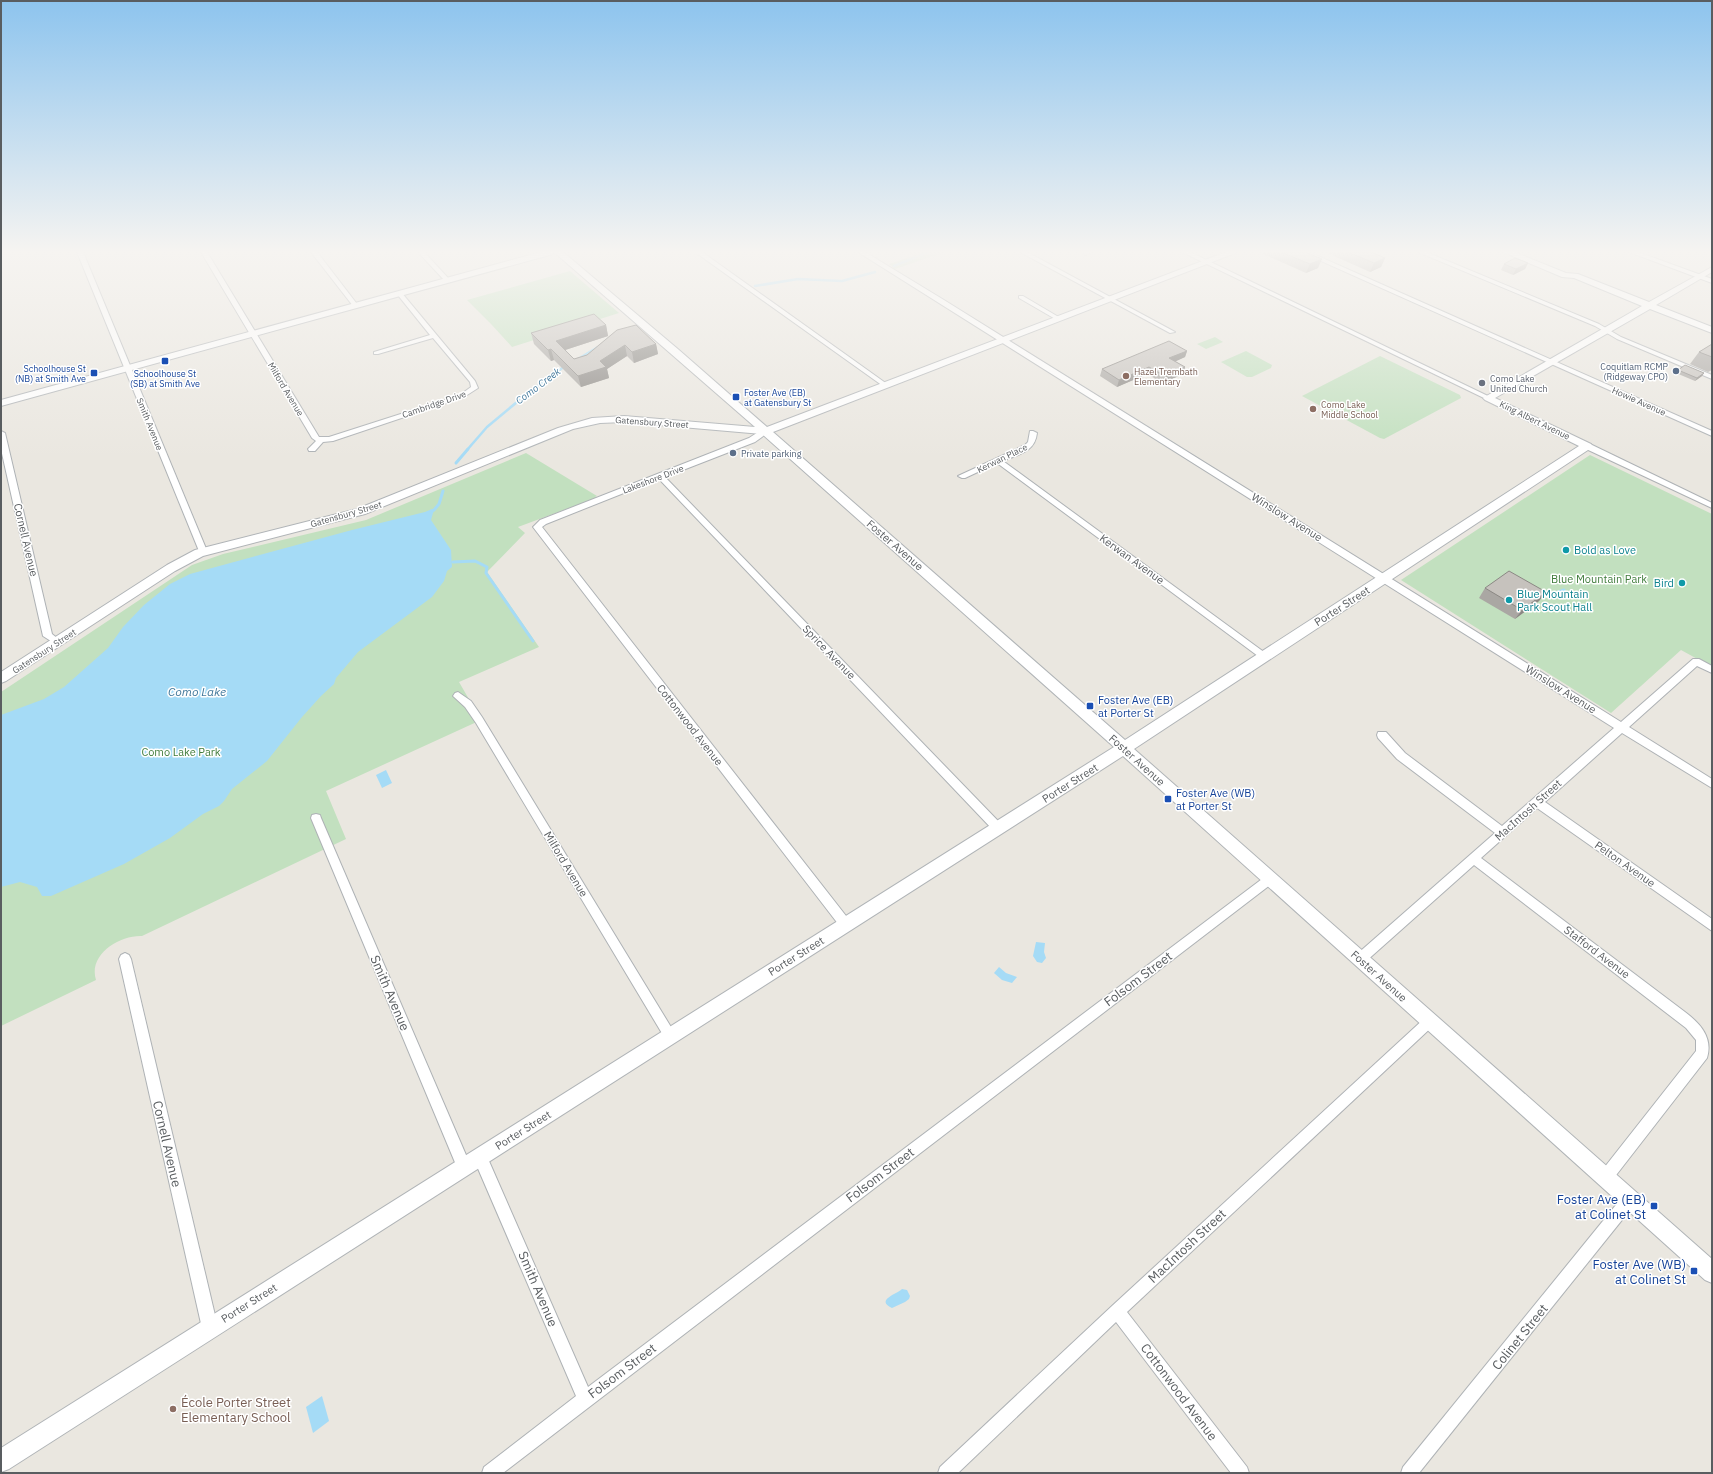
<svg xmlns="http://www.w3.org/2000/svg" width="1713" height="1474" font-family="'IBM Plex Sans',sans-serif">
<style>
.green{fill:#c2e0bf}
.water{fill:#a5dbf6}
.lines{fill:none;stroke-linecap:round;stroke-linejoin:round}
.stream-far1{stroke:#a5dbf6;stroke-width:2.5}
.stream{stroke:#a5dbf6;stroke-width:3}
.street-casing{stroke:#aeb2b5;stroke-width:2}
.secondary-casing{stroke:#b0b4b7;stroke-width:2}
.street{fill:#fff;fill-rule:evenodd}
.secondary{fill:#fff;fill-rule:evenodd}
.wall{fill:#aaa7a3}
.shaded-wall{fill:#8b8884}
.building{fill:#c6c2bd;stroke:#8b8884}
.transit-dot{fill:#1a4fb4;stroke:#fff;stroke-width:1.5}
.service-dot{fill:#5c6f8a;stroke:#fff;stroke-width:1.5}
.education-dot{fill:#8d6e63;stroke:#fff;stroke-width:1.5}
.worship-dot{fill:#6b7280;stroke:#fff;stroke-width:1.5}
.culture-dot{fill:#0f9aa8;stroke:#fff;stroke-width:1.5}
.labels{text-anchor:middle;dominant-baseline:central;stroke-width:3;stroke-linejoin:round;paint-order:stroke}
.far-service-label{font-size:9px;fill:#4e5e75;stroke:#fff;text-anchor:end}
.far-transit-label{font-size:9px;fill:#164399;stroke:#fff;text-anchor:end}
.far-education-label{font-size:9px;fill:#785e54;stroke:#fff;text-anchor:start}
.far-worship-label{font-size:9px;fill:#5b616d;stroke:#fff;text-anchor:start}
.far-street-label{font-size:9px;fill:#595d60;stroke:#fff}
.far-water-label{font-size:10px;font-style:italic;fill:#43799c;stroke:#fff}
.street-label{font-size:11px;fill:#595d60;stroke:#fff}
.culture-label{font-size:11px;fill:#0d838f;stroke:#fff;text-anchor:start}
.park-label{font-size:11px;fill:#407c3c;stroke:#fff}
.transit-label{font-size:11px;fill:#164399;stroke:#fff;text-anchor:start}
.water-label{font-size:12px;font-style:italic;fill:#43799c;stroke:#fff}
.near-street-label{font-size:13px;fill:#595d60;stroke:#fff}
.near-transit-label{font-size:13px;fill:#164399;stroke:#fff;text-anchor:end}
.near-education-label{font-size:13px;fill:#785e54;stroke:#fff;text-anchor:start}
</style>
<rect width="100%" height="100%" fill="#eae7e0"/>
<g class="green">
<polygon points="910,252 945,252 895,269 889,264 913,256"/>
<polygon points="570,271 619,313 512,347 491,324 467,300"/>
<polygon points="1215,337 1223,342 1206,349 1197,344"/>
<polygon points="1246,351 1272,365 1271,368 1252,377 1247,377 1221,362"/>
<polygon points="1380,356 1460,395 1461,398 1384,439 1380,438 1302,396"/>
<path d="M 526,453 L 597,496 L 595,497 L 596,498 L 518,527 L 525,533 L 487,572 L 539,647 L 459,682 L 481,720 L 326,791 L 346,839 L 142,936 C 119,935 88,955 96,980 L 1,1026 L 1,692 L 192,565 L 223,554 L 366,520 Z"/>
<polygon points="1590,455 1712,514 1712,667 1681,650 1611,713 1401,580"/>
</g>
<g class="water">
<polygon points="432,509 435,510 433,513 431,520 451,550 452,567 447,571 444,581 432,597 358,652 336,678 334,684 321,696 302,717 267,761 232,789 224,801 219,806 203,814 170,838 124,864 51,896 42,896 37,887 20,882 1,887 1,715 44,699 64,687 108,648 123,627 144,605 170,584 190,574 352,530 425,512"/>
<polygon points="386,770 392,783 382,788 376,775"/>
<polygon points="1036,942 1045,943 1044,952 1046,958 1042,963 1037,962 1033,956"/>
<polygon points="999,967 1006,973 1017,977 1012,983 1002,980 994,973"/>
<path d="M 902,1289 L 907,1290 L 910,1296 L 909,1299 L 905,1302 L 892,1308 C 875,1300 897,1294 902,1289 Z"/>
<polygon points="322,1396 329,1421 313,1433 306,1407"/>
</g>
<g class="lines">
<g class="stream-far1">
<polyline points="894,266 928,252"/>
<polyline points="755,286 798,279 842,281 875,272"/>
<polyline points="578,359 598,347"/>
<polyline points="467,450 487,427 523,397 565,366"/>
</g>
<g class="stream">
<polyline points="456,463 468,449"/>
<polyline points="434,510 439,504 443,491"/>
<polyline points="453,562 475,561 487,567 486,573 533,641"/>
<polyline points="1553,594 1564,590"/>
</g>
<defs>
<g id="street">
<polygon points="77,252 83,252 207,551 206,553 200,553 199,551"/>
<polygon points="201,252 207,252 319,437 329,437 460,395 471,387 470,382 433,338 378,354 374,354 374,352 430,335 397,294 397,292 401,292 475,381 478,388 464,397 333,441 323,442 315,451 309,451 308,449 316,441 312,438"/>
<polygon points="311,252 317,252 357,304 357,306 353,306"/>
<polygon points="418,252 424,252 449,279 449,281 445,281"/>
<polygon points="695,252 702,252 887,384 887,386 883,386"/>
<path d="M 858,252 L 865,252 L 944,300 L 1621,722 L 1693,659 L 1699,659 L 1712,666 L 1712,673 L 1697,666 L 1629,727 L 1712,779 L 1712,788 L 1622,733 L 1545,802 L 1712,919 L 1712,931 L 1537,808 L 1481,858 L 1685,1012 C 1701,1024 1713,1038 1707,1058 L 1610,1183 L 1605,1185 L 1600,1183 L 1598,1178 L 1600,1173 L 1696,1051 L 1696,1040 L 1686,1028 L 1474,865 L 1364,963 L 1360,965 L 1356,963 L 1354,959 L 1356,955 L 1495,833 L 1397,759 L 1378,738 L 1377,735 L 1378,732 L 1386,732 L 1405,753 L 1502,826 L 1614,728 Z"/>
<polygon points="1020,252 1027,252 1175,332 1170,333"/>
<polygon points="1084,252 1091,252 1086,255 1084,254"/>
<polygon points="1182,252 1190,252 1492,398 1488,400 1486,399"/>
<polygon points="1301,252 1309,252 1712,431 1712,436"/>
<polygon points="1418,252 1426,252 1599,324 1621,337 1712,375 1712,379 1617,339 1595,326"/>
<polygon points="1629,252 1638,252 1712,279 1712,283"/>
<polygon points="1019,296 1023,296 1062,319 1057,320 1019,298"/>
<polygon points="763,429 766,429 770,431 755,442 665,477 1002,825 1003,828 1002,831 998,833 994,831 659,479 546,524 542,527 850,921 852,925 850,929 846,930 842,929 533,527 540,520 749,438"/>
<polygon points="1,431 5,433 52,634 62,642 57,645 43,636 1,449"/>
<path d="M 1030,431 L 1033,431 L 1037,433 C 1035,452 1019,454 1003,461 L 1268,655 L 1270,657 L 1268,659 L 1262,659 L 997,463 L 965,478 L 962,478 L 958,476 L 1025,445 L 1028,442 Z"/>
<polygon points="1584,444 1590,444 1712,503 1712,508 1584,448"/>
<polygon points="458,692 471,701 482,717 674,1032 676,1036 674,1040 670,1042 666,1040 476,723 465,707 453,696 455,693"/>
<polygon points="316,814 320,815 321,818 469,1162 471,1167 469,1172 464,1174 459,1172 311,818 312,815"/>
<polygon points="1270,874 1274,876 1276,879 1274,882 503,1473 482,1473 484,1467 576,1396 473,1157 475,1152 480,1150 485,1152 588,1387 1266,876"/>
<polygon points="125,953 129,955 131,959 218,1328 215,1333 210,1336 205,1333 202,1328 119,959 121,955"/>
<polygon points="1430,1015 1434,1017 1436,1021 1434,1025 1127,1312 1247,1467 1249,1473 1231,1473 1116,1322 958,1473 938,1473 940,1467 1112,1306 1426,1017"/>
<polygon points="1629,1193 1634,1195 1636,1200 1634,1205 1419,1473 1401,1473 1403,1467 1624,1195"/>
</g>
<polygon id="secondary" points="541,252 563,252 679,350 767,427 1226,252 1238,252 773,432 1125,740 1579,446 1485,400 1483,398 1642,306 1574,278 1562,277 1503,252 1514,252 1566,273 1578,274 1649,302 1712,267 1712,272 1656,305 1712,327 1712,333 1650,309 1495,398 1591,444 1592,446 1591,448 1134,749 1712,1259 1712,1283 1705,1280 1123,756 9,1469 1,1472 1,1448 1114,747 762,434 624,422 600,423 573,429 365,514 203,556 175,571 6,681 1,683 1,672 167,565 195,550 357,509 558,428 592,418 624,416 755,427 554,252 553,254 1,406 1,400"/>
</defs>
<use href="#street" class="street-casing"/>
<use href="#secondary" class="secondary-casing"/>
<use href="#street" class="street"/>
<use href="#secondary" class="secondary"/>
</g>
<g class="wall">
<polygon points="1263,252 1305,252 1318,268 1306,273 1263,254"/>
<polygon points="1325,252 1371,252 1385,258 1381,267 1370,272"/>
<polygon points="1528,263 1525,269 1513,275 1501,270 1504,264"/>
<polygon points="606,325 608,336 565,350 574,359 587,355 617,330 656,344 658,354 634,363 627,356 607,369 609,378 581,387 554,360 551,361 534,344 531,333"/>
<polygon points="1712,344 1712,370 1708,372 1690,364 1699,352"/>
<polygon points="1187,351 1185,357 1175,361 1185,367 1183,374 1163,383 1147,374 1117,387 1100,376 1102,369"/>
<polygon points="1678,370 1704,373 1702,376 1695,381 1676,373"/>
<polygon points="1485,588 1546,592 1539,601 1515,619 1479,598"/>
</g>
<g class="shaded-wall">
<polygon points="1385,258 1381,267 1370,272 1374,263"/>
<polygon points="1322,259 1318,268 1306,273 1310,264"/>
<polygon points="1528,263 1525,269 1513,275 1516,269"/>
<polygon points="606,325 608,336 559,352 556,341"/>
<polygon points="656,344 658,354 634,363 632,352"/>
<polygon points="625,345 627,356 607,369 609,378 581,387 578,376 600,361"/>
<polygon points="551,349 554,360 551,361 548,350"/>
<polygon points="1187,351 1185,357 1168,365 1169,358"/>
<polygon points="1149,367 1147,374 1117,387 1119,380"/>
<polygon points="1185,367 1183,374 1163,383 1165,376"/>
<polygon points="1704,373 1702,376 1695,381 1697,378"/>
<polygon points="1546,592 1539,601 1515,619 1522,610"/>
</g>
<g class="building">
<polygon points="1281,252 1305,252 1322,259 1310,264"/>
<polygon points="1348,252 1371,252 1385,258 1374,263"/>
<polygon points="1515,258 1528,263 1516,269 1504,264"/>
<polygon points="594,314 606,325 556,341 574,359 587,355 617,330 636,325 656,344 632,352 625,345 600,361 606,367 578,376 551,349 548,350 531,333"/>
<polygon points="1169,341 1187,351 1169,358 1185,367 1165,376 1149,367 1119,380 1102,369"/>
<polygon points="1712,344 1712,357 1699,352"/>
<polygon points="1685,365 1704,373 1697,378 1678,370"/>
<polygon points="1509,571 1546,592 1522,610 1485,588"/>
</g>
<linearGradient id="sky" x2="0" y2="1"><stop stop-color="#8dc4ee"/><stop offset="0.55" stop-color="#f6f4f1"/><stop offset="1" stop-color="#f6f4f1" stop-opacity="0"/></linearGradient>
<rect width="1713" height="458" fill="url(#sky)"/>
<g class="transit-dot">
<rect x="161" y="357" width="8" height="8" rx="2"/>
<rect x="90" y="369" width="8" height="8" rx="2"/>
<rect x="732" y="393" width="8" height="8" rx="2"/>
<rect x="1086" y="702" width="8" height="8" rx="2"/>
<rect x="1164" y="795" width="8" height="8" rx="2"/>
<rect x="1650" y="1202" width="8" height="8" rx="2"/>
<rect x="1690" y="1267" width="8" height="8" rx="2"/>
</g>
<g class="service-dot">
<circle cx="1676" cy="371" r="4"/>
<circle cx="733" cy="453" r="4"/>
</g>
<g class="education-dot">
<circle cx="1126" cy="376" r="4"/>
<circle cx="1313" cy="409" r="4"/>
<circle cx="173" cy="1409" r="4"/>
</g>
<circle class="worship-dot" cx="1482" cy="383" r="4"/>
<g class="culture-dot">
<circle cx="1566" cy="550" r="4"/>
<circle cx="1682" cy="583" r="4"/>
<circle cx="1509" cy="600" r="4"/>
</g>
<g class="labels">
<g class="far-service-label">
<text x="1668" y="366">Coquitlam RCMP<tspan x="1668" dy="10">(Ridgeway CPO)</tspan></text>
<text x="741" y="453" text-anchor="start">Private parking</text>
</g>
<g class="far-transit-label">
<text x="86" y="368">Schoolhouse St<tspan x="86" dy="10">(NB) at Smith Ave</tspan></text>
<text x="165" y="373" text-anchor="middle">Schoolhouse St<tspan x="165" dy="10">(SB) at Smith Ave</tspan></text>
<text x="744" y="392" text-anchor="start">Foster Ave (EB)<tspan x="744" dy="10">at Gatensbury St</tspan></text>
</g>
<g class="far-education-label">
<text x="1134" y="371">Hazel Trembath<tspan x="1134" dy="10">Elementary</tspan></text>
<text x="1321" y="404">Como Lake<tspan x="1321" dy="10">Middle School</tspan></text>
</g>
<g class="far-worship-label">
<text x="1490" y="378">Como Lake<tspan x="1490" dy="10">United Church</tspan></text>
</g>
<g class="far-street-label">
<text transform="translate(286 389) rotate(59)">Milford Avenue</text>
<text transform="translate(1639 401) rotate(24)">Howie Avenue</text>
<text transform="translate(434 404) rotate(-19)">Cambridge Drive</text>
<text transform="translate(1535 420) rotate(26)">King Albert Avenue</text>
<text transform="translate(652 422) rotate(4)">Gatensbury Street</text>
<text transform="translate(150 424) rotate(68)">Smith Avenue</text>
<text transform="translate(1002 458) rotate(-26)">Kerwan Place</text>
<text transform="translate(653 479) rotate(-21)">Lakeshore Drive</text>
<text transform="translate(346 514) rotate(-16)">Gatensbury Street</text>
<text transform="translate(44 651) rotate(-33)">Gatensbury Street</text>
</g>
<g class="far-water-label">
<text transform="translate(538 386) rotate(-37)">Como Creek</text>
</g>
<g class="street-label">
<text transform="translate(1287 517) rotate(32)">Winslow Avenue</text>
<text transform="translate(26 540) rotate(77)">Cornell Avenue</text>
<text transform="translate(895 545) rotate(41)">Foster Avenue</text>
<text transform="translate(1132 559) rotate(36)">Kerwan Avenue</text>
<text transform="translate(1342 606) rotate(-33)">Porter Street</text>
<text transform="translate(829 652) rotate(46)">Sprice Avenue</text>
<text transform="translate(1561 689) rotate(32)">Winslow Avenue</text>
<text transform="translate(690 725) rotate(52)">Cottonwood Avenue</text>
<text transform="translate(1137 760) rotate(42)">Foster Avenue</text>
<text transform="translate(1070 783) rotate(-32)">Porter Street</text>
<text transform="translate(1528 810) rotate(-42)">MacIntosh Street</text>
<text transform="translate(566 864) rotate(59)">Milford Avenue</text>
<text transform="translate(1625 864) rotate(35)">Pelton Avenue</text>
<text transform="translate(1597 952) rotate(37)">Stafford Avenue</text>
<text transform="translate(796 956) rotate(-32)">Porter Street</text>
<text transform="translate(1379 976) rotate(42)">Foster Avenue</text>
<text transform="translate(523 1130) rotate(-32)">Porter Street</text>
<text transform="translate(249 1303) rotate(-32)">Porter Street</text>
</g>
<g class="culture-label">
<text x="1574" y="550">Bold as Love</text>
<text x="1674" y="583" text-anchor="end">Bird</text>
<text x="1517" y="594">Blue Mountain<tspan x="1517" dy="13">Park Scout Hall</tspan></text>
</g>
<g class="park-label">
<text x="1599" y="579">Blue Mountain Park</text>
<text x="181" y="752">Como Lake Park</text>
</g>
<g class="transit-label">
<text x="1098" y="700">Foster Ave (EB)<tspan x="1098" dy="13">at Porter St</tspan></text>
<text x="1176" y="793">Foster Ave (WB)<tspan x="1176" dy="13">at Porter St</tspan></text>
</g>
<g class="water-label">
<text x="197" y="691">Como Lake</text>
</g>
<g class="near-street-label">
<text transform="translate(1138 979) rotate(-37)">Folsom Street</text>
<text transform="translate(390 993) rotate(67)">Smith Avenue</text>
<text transform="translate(167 1144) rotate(77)">Cornell Avenue</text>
<text transform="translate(880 1175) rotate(-37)">Folsom Street</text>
<text transform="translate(1187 1246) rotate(-43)">MacIntosh Street</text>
<text transform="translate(538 1289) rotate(67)">Smith Avenue</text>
<text transform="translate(1520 1337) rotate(-51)">Colinet Street</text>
<text transform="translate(622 1371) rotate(-37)">Folsom Street</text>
<text transform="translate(1179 1392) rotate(53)">Cottonwood Avenue</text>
</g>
<g class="near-transit-label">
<text x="1646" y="1199">Foster Ave (EB)<tspan x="1646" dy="15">at Colinet St</tspan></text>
<text x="1686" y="1264">Foster Ave (WB)<tspan x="1686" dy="15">at Colinet St</tspan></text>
</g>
<g class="near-education-label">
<text x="181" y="1402">École Porter Street<tspan x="181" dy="15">Elementary School</tspan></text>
</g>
</g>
<rect width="1713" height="1474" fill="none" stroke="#595d60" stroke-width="4"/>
</svg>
